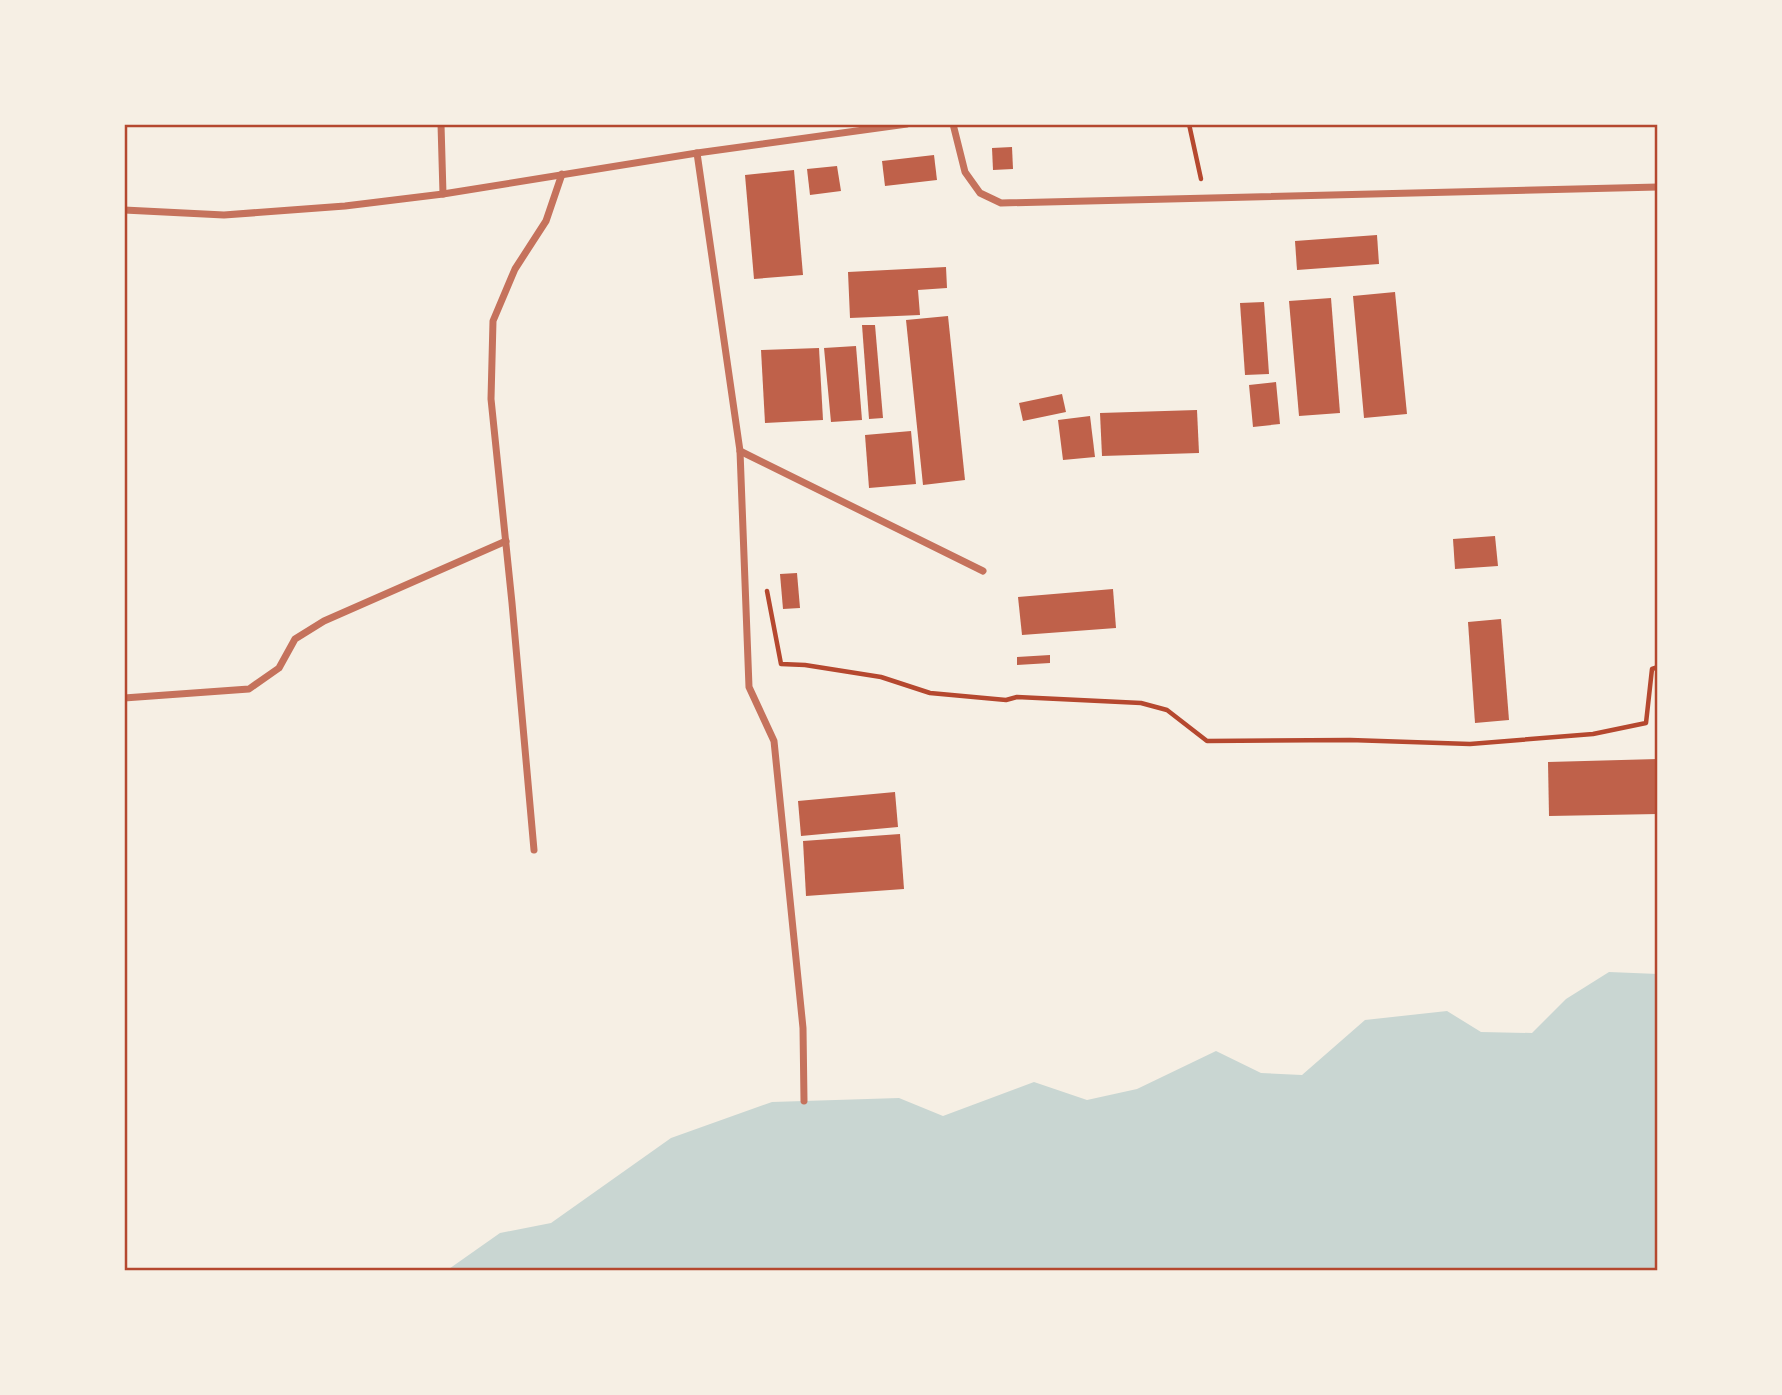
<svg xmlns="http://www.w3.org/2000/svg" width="1782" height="1395" font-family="'Varela Round',sans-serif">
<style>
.water{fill:#c9d6d2}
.building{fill:#bf614a}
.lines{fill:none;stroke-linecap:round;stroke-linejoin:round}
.path{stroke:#b5482f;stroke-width:4.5}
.minor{stroke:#c5725c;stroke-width:7}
.neatline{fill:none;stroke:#b5482f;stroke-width:2.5}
</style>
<rect width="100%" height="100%" fill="#f6efe4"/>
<polygon class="water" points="1609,972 1658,974 1658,1271 446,1271 500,1233 551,1223 671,1138 772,1102 899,1098 943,1116 1034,1082 1087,1100 1137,1089 1216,1051 1261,1073 1302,1075 1365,1020 1447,1011 1481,1032 1532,1033 1566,999"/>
<g class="building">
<polygon points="1012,147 1013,169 993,170 992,148"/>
<polygon points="934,155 937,180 885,186 882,161"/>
<polygon points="837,166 841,191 810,195 807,169"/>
<polygon points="794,170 803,275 754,279 745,175"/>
<polygon points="1377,235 1379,264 1297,270 1295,241"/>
<polygon points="946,267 947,288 918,290 920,315 850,318 848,272"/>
<polygon points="1395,292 1407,414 1364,418 1353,296"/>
<polygon points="1331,298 1340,413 1299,416 1289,301"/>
<polygon points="1264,302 1269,374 1245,375 1240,303"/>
<polygon points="948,316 965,480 923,485 906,320"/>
<polygon points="862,325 875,325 883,418 869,419"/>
<polygon points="856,346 862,420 831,422 824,348"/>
<polygon points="819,348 823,420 765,423 761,350"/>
<polygon points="1276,382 1280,424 1253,427 1249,385"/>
<polygon points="1062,394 1066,412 1023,421 1019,403"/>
<polygon points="1197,410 1199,453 1102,456 1100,413"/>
<polygon points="1090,416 1095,457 1063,460 1058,420"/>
<polygon points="911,431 916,484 869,488 865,435"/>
<polygon points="1495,536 1498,566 1455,569 1453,539"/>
<polygon points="797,573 800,608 783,609 780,574"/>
<polygon points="1113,589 1116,628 1022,635 1018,597"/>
<polygon points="1501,619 1509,720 1475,723 1468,622"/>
<polygon points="1050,655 1050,663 1017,665 1017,657"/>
<polygon points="1658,759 1658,814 1549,816 1548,762"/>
<polygon points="895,792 898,827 801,836 798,801"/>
<polygon points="900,834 904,889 806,896 803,841"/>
</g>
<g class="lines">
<g class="path">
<polyline points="1189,124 1201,179"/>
<polyline points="767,591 781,664 805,665 881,677 930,693 1006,700 1017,697 1141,703 1167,710 1207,741 1350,740 1470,744 1593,734 1646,723 1652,669 1658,667"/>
</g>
<g class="minor">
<polyline points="441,124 443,194"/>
<polyline points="953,124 965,172 980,193 1001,203 1658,187"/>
<polyline points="697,153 740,451 749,687 774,741 803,1028 804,1101"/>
<polyline points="124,210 224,215 345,206 443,194 697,153 907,124"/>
<polyline points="740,451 983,571"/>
<polyline points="124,698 249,689 279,668 295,639 324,621 506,541"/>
<polyline points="534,850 512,603 491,399 493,321 515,269 546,221 562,174"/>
</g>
</g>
<rect width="1782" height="1395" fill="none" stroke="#f6efe4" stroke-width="252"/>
<rect x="126" y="126" width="1530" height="1143" class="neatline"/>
</svg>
